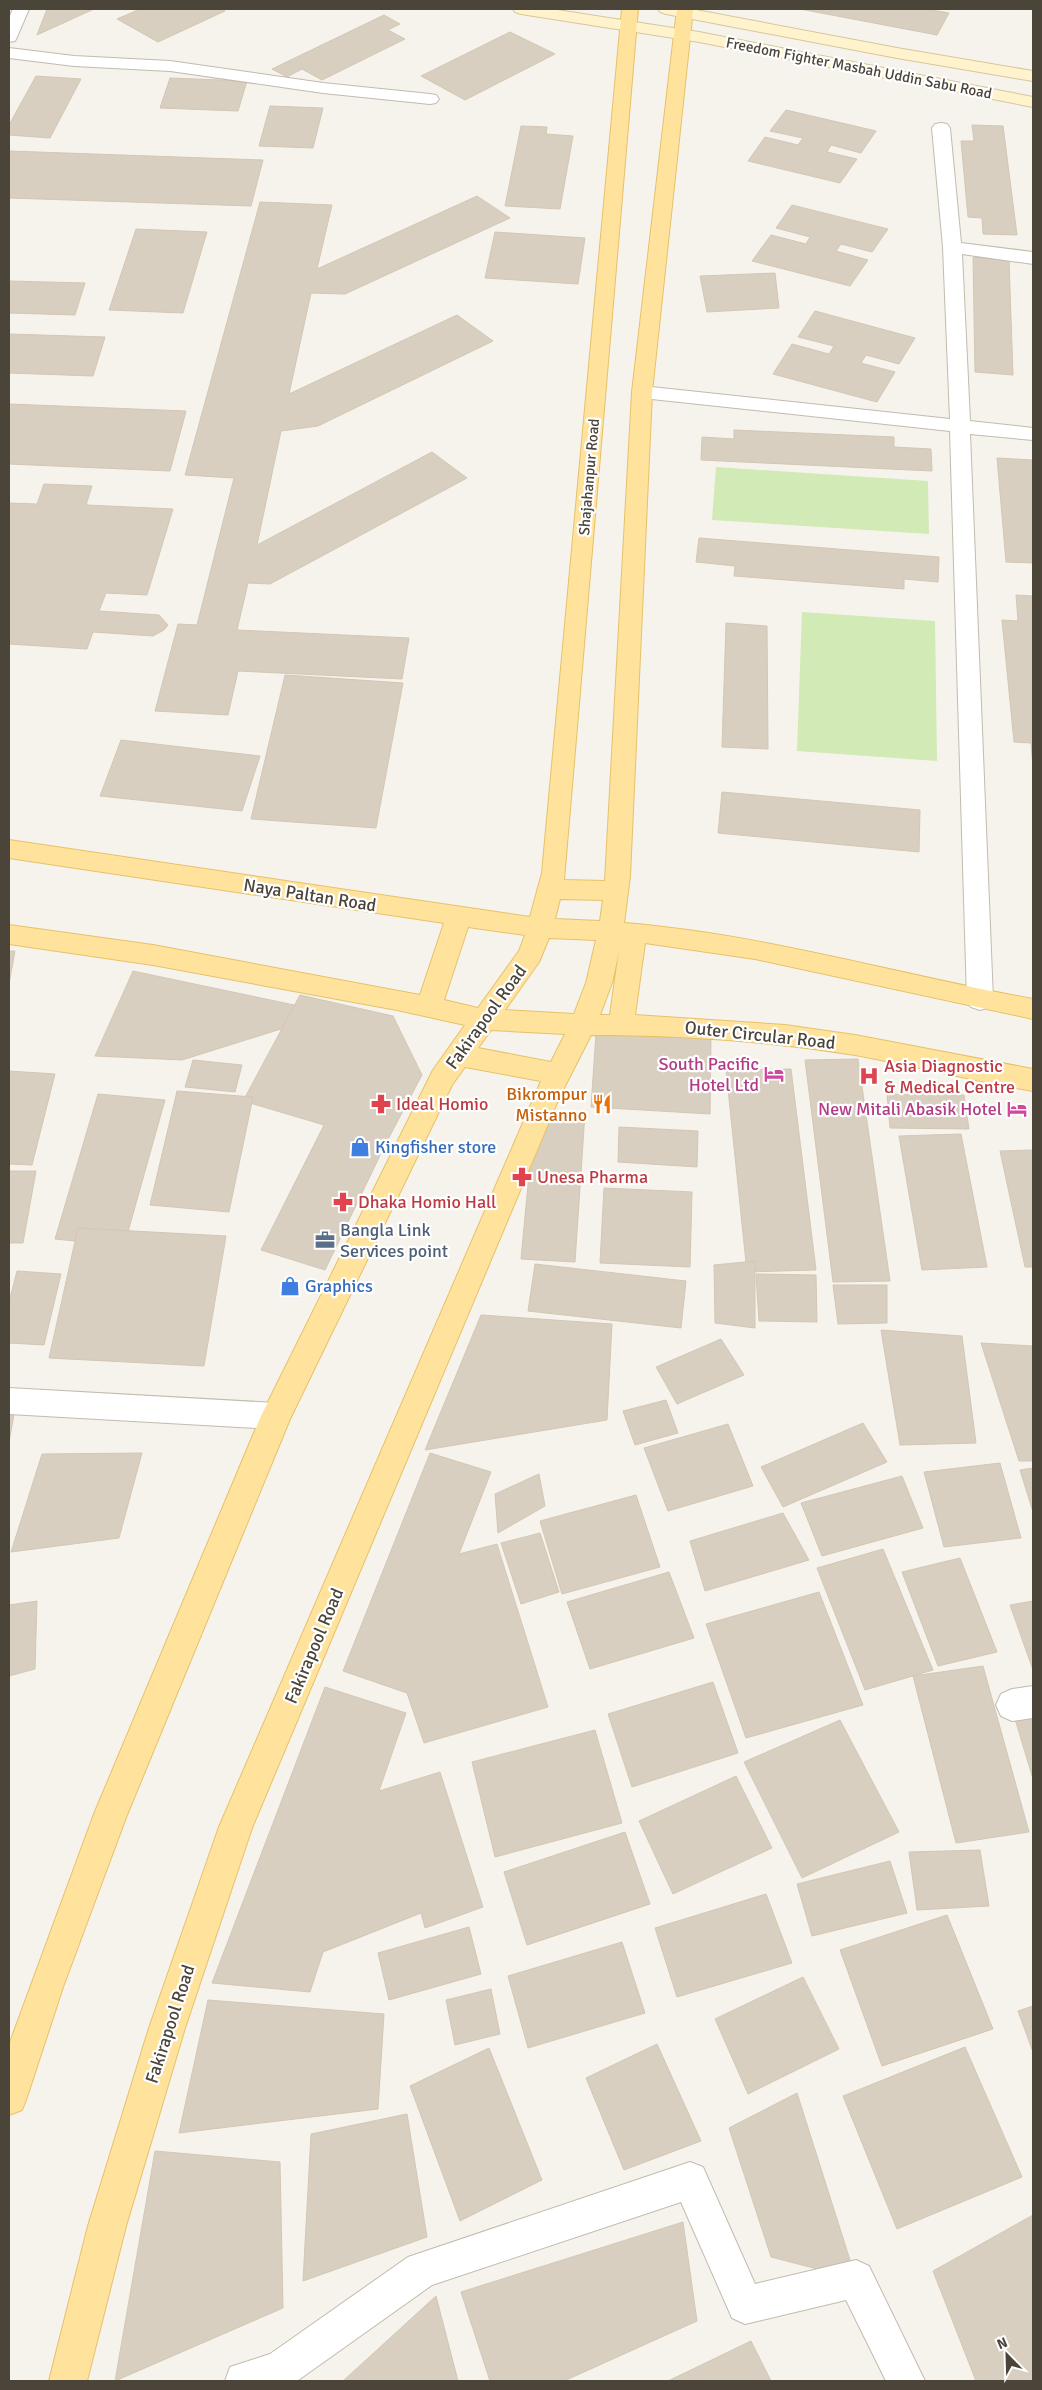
<svg xmlns="http://www.w3.org/2000/svg" width="1042" height="2390" font-family="Signika,sans-serif">
<style>
.green{fill:#d2eab5}
.building{fill:#d8cfc1;stroke:#d3c7b4}
.lines{fill:none;stroke-linecap:round;stroke-linejoin:round}
.street-casing{stroke:#c2bbae;stroke-width:2}
.secondary-casing{stroke:#d6c79b;stroke-width:2}
.primary-casing{stroke:#e6c16a;stroke-width:2}
.street{fill:#fff;fill-rule:evenodd}
.secondary{fill:#fff3cd;fill-rule:evenodd}
.primary{fill:#ffe39c;fill-rule:evenodd}
.labels{text-anchor:middle;dominant-baseline:central;stroke-width:4.5;stroke-linejoin:round;paint-order:stroke}
.far-street-label{font-size:15px;fill:#4b4439;stroke:#fff}
.street-label{font-size:18px;fill:#4b4439;stroke:#fff}
.hotel-label{font-size:18px;fill:#b23c85;stroke:#fff;text-anchor:end}
.health-label{font-size:18px;fill:#be3a42;stroke:#fff;text-anchor:start}
.food-label{font-size:18px;fill:#c56008;stroke:#fff;text-anchor:end}
.shop-label{font-size:18px;fill:#366cbe;stroke:#fff;text-anchor:start}
.service-label{font-size:18px;fill:#4e5e75;stroke:#fff;text-anchor:start}
</style>
<rect width="100%" height="100%" fill="#f6f3ec"/>
<g class="green">
<polygon points="716,467 928,481 929,534 712,520"/>
<polygon points="802,612 935,621 937,761 797,751"/>
</g>
<g class="building">
<polygon points="47,9 94,9 37,35"/>
<polygon points="140,9 221,9 225,11 158,42 117,19"/>
<polygon points="800,9 926,9 949,13 937,35"/>
<polygon points="384,15 400,24 388,30 405,39 322,80 302,69 287,77 272,69"/>
<polygon points="510,32 555,54 465,100 421,76"/>
<polygon points="36,76 81,79 50,138 9,135 9,125"/>
<polygon points="170,78 247,81 238,111 160,108"/>
<polygon points="270,106 323,108 313,148 259,146"/>
<polygon points="786,110 876,131 861,153 831,145 827,152 857,159 840,183 748,161 765,137 798,145 803,138 770,131"/>
<polygon points="972,125 1003,126 1017,235 983,234 982,218 968,217 961,141 974,141"/>
<polygon points="521,126 547,127 546,134 573,136 560,209 505,206"/>
<polygon points="9,151 263,160 251,206 9,198"/>
<polygon points="477,196 510,218 345,294 311,293 289,394 457,315 493,341 318,426 281,431 257,545 432,452 467,478 270,584 248,583 237,630 409,638 402,679 238,671 228,715 155,711 178,624 197,625 234,478 185,475 260,202 332,205 317,269"/>
<polygon points="792,205 888,229 872,252 841,244 836,251 868,260 850,286 752,261 771,235 806,244 810,237 776,228"/>
<polygon points="136,229 207,232 183,313 109,310"/>
<polygon points="495,232 585,238 578,284 485,278"/>
<polygon points="973,257 1009,260 1013,375 975,372"/>
<polygon points="775,273 779,308 707,312 700,276"/>
<polygon points="9,281 85,283 75,315 9,313"/>
<polygon points="815,311 915,338 899,364 866,355 861,363 895,372 877,402 773,374 792,344 829,354 834,346 798,337"/>
<polygon points="9,334 105,337 93,376 9,373"/>
<polygon points="9,404 186,411 170,471 9,464"/>
<polygon points="734,430 894,437 894,447 931,449 932,471 701,460 702,437 734,439"/>
<polygon points="997,458 1033,460 1033,563 1006,562"/>
<polygon points="44,484 92,486 86,505 173,509 147,595 106,593 99,611 159,615 168,625 164,630 153,636 93,632 87,649 9,644 9,503 37,504"/>
<polygon points="699,538 939,557 938,582 904,579 904,589 734,576 735,566 696,562"/>
<polygon points="1016,595 1033,596 1033,768 1031,743 1014,742 1002,620 1018,621"/>
<polygon points="726,623 767,626 768,749 722,747"/>
<polygon points="285,675 403,683 376,828 251,819"/>
<polygon points="121,740 260,756 242,811 100,796"/>
<polygon points="722,792 920,810 919,852 718,833"/>
<polygon points="9,951 15,951 9,984"/>
<polygon points="133,971 332,1013 182,1060 95,1056"/>
<polygon points="300,995 393,1016 422,1075 385,1145 325,1270 261,1250 324,1125 243,1101"/>
<polygon points="596,1033 711,1039 710,1114 591,1107"/>
<polygon points="858,1059 890,1281 833,1282 805,1060"/>
<polygon points="193,1060 242,1065 235,1092 185,1087"/>
<polygon points="791,1069 816,1270 747,1272 726,1070"/>
<polygon points="9,1071 55,1074 32,1165 9,1164"/>
<polygon points="177,1091 253,1097 229,1212 150,1205"/>
<polygon points="98,1094 165,1100 124,1246 55,1239"/>
<polygon points="887,1094 964,1095 969,1129 890,1128"/>
<polygon points="535,1110 585,1113 575,1262 521,1259"/>
<polygon points="619,1127 698,1131 697,1167 618,1162"/>
<polygon points="961,1134 987,1267 922,1270 899,1136"/>
<polygon points="1033,1150 1033,1267 1025,1267 1000,1151"/>
<polygon points="9,1171 36,1171 23,1243 9,1243"/>
<polygon points="604,1188 692,1192 690,1267 600,1263"/>
<polygon points="78,1228 226,1236 204,1366 49,1358"/>
<polygon points="755,1261 755,1328 715,1323 714,1265"/>
<polygon points="535,1264 686,1281 681,1328 528,1311"/>
<polygon points="17,1271 61,1274 44,1345 9,1343 9,1302"/>
<polygon points="756,1274 816,1275 817,1322 759,1321"/>
<polygon points="833,1285 887,1285 887,1323 838,1324"/>
<polygon points="481,1315 612,1324 607,1420 425,1450"/>
<polygon points="881,1330 962,1336 976,1443 900,1445"/>
<polygon points="721,1339 744,1375 677,1404 656,1367"/>
<polygon points="981,1343 1033,1346 1033,1461 1019,1461"/>
<polygon points="666,1400 678,1433 635,1445 623,1411"/>
<polygon points="9,1409 15,1409 9,1442"/>
<polygon points="863,1423 887,1462 783,1507 761,1467"/>
<polygon points="728,1424 753,1486 668,1511 644,1448"/>
<polygon points="142,1453 119,1538 11,1552 42,1454"/>
<polygon points="430,1453 491,1472 459,1554 497,1544 548,1707 424,1743 407,1693 343,1671"/>
<polygon points="1000,1463 1021,1538 944,1547 924,1472"/>
<polygon points="1033,1468 1033,1512 1020,1470"/>
<polygon points="539,1474 545,1506 498,1533 495,1494"/>
<polygon points="902,1476 923,1528 822,1556 801,1503"/>
<polygon points="636,1495 660,1567 562,1594 540,1521"/>
<polygon points="783,1513 809,1560 705,1591 690,1541"/>
<polygon points="540,1533 559,1592 521,1604 501,1543"/>
<polygon points="883,1549 933,1670 865,1690 817,1568"/>
<polygon points="960,1558 997,1652 938,1666 902,1572"/>
<polygon points="669,1572 694,1638 590,1669 567,1602"/>
<polygon points="819,1592 863,1705 746,1738 706,1624"/>
<polygon points="37,1601 35,1669 9,1676 9,1605"/>
<polygon points="1033,1601 1033,1670 1010,1605"/>
<polygon points="983,1666 1029,1832 956,1843 913,1676"/>
<polygon points="713,1682 738,1753 632,1787 608,1714"/>
<polygon points="325,1687 406,1713 379,1791 440,1772 483,1907 425,1928 421,1913 323,1952 310,1992 212,1983"/>
<polygon points="1033,1716 1033,1779 1015,1719"/>
<polygon points="840,1720 899,1832 802,1878 744,1762"/>
<polygon points="595,1730 622,1823 495,1857 472,1762"/>
<polygon points="736,1776 772,1848 673,1894 639,1821"/>
<polygon points="625,1832 650,1904 527,1945 504,1872"/>
<polygon points="980,1850 989,1906 917,1910 909,1852"/>
<polygon points="890,1861 907,1913 812,1936 797,1884"/>
<polygon points="766,1894 792,1963 677,1997 655,1928"/>
<polygon points="947,1915 993,2029 882,2066 840,1950"/>
<polygon points="469,1927 481,1974 389,2000 378,1953"/>
<polygon points="622,1942 645,2013 528,2048 508,1976"/>
<polygon points="803,1977 839,2049 748,2094 715,2019"/>
<polygon points="491,1989 500,2034 455,2045 446,2000"/>
<polygon points="208,2000 384,2014 378,2109 179,2133"/>
<polygon points="1033,2006 1033,2052 1018,2011"/>
<polygon points="657,2044 701,2141 624,2170 586,2078"/>
<polygon points="965,2047 1022,2177 897,2229 843,2096"/>
<polygon points="489,2048 542,2180 460,2221 410,2086"/>
<polygon points="797,2093 856,2279 771,2257 729,2128"/>
<polygon points="407,2114 427,2237 303,2281 311,2134"/>
<polygon points="155,2151 280,2162 283,2308 115,2381"/>
<polygon points="1033,2215 1033,2381 976,2381 933,2271"/>
<polygon points="683,2222 697,2321 564,2381 490,2381 461,2292"/>
<polygon points="436,2296 458,2381 343,2381"/>
<polygon points="751,2341 771,2381 668,2381"/>
</g>
<g class="lines">
<defs>
<g id="street">
<polygon points="13,9 29,9 17,37 15,41 9,42 9,18"/>
<polygon points="9,48 74,56 170,61 323,83 430,94 436,95 439,99 436,103 430,104 323,93 170,71 74,66 9,58"/>
<polygon points="941,123 947,124 950,128 961,243 1033,252 1033,264 962,254 970,421 1033,428 1033,440 970,434 993,1000 989,1007 980,1010 971,1007 967,1000 950,431 642,398 635,396 632,392 635,388 642,386 950,419 943,247 932,128 935,124"/>
<polygon points="9,1388 276,1403 286,1407 291,1416 286,1425 276,1429 9,1414"/>
<polygon points="1033,1686 1033,1718 1012,1721 1001,1716 996,1705 1001,1694 1012,1689"/>
<polygon points="690,2162 703,2167 755,2284 856,2260 869,2266 925,2381 886,2381 846,2300 745,2324 732,2318 681,2202 432,2285 297,2381 225,2381 230,2367 270,2354 408,2257"/>
</g>
<g id="secondary">
<polygon points="513,9 551,9 699,32 1033,97 1033,107 699,42 521,14 515,12"/>
<polygon points="658,9 691,9 897,48 1033,71 1033,81 897,58 666,14 660,12"/>
</g>
<path id="primary" d="M 622,9 L 638,9 L 564,880 L 605,881 L 632,392 L 677,9 L 693,9 L 652,392 L 630,876 L 624,923 C 763,934 896,974 1033,999 L 1033,1019 L 755,959 L 645,943 L 635,1015 L 785,1025 L 855,1035 L 1033,1069 L 1033,1091 C 974,1081 915,1066 855,1055 C 768,1041 679,1035 591,1035 L 559,1098 L 252,1828 L 185,2028 L 126,2226 L 87,2381 L 49,2381 L 88,2226 L 149,2028 L 219,1827 L 541,1081 L 465,1067 L 452,1085 L 290,1419 L 127,1815 L 63,1987 L 27,2097 L 22,2110 L 9,2115 L 9,2045 L 94,1814 L 261,1416 L 433,1070 L 465,1025 L 397,1010 L 153,965 L 9,944 L 9,925 L 153,945 L 420,995 L 444,923 L 9,858 L 9,840 L 530,917 L 542,873 ZM 560,899 L 603,900 L 600,921 L 555,919 ZM 468,927 L 525,935 L 519,951 L 478,1008 L 444,1000 ZM 549,938 L 596,940 L 586,983 L 574,1014 L 505,1010 L 539,962 ZM 619,951 L 610,1015 L 600,1015 L 612,983 ZM 491,1030 L 565,1034 L 551,1062 L 478,1048 Z"/>
</defs>
<use href="#street" class="street-casing"/>
<use href="#secondary" class="secondary-casing"/>
<use href="#primary" class="primary-casing"/>
<use href="#street" class="street"/>
<use href="#secondary" class="secondary"/>
<use href="#primary" class="primary"/>
</g>
<defs>
<symbol id="hotel-bare" viewBox="-9 -9 18 18"><path d="M-6-4.5h1.5V1H6V5H4.5V3h-9V5H-6ZM-4 0a1.8 1.8 0 1 1 3.6 0ZM.5 0V-2.5h3Q6-2.5 6 0Z" fill="#d1479c" stroke="#fff" stroke-width="2.5" paint-order="stroke"/></symbol>
<symbol id="hospital-bare" viewBox="-9 -9 18 18"><path d="M-5-5h3v3.5h4V-5h3V5h-3V1.5h-4V5h-3Z" fill="#e0444e" stroke="#fff" stroke-width="2.5" paint-order="stroke"/></symbol>
<symbol id="pharmacy-bare" viewBox="-9 -9 18 18"><path d="M-2-6h4v4h4v4h-4v4h-4v-4h-4v-4h4Z" fill="#e0444e" stroke="#fff" stroke-width="2.5" paint-order="stroke"/></symbol>
<symbol id="restaurant-bare" viewBox="-9 -9 18 18"><path d="M-5-6h1v4h1v-4h1v4h1v-4h1v5L-1.5 .5V6h-2V.5L-5-1ZM5-6V6H3V1.5H1.5Q1.5-4 5-6Z" fill="#e8710a" stroke="#fff" stroke-width="2.5" paint-order="stroke"/></symbol>
<symbol id="shop-bare" viewBox="-9 -9 18 18"><path d="M-5-2.5h2.3a2.7 3.5 0 0 1 5.4 0H5L5.5 6h-11ZM-1.5-2.5h3a1.5 2.3 0 0 0-3 0Z" fill="#3f7fe0" stroke="#fff" stroke-width="2.5" paint-order="stroke"/></symbol>
<symbol id="office-bare" viewBox="-9 -9 18 18"><path d="M-6-3h4V-5.5h4V-3h4V5H-6ZM-1-4.5V-3h2v-1.5ZM-6 0V1H6V0Z" fill="#5c6f8a" stroke="#fff" stroke-width="2.5" paint-order="stroke"/></symbol>
</defs>
<g fill-rule="evenodd">
<use href="#hotel-bare" x="760" y="1060" width="28" height="28"/>
<use href="#hospital-bare" x="855" y="1062" width="28" height="28"/>
<use href="#pharmacy-bare" x="367" y="1090" width="28" height="28"/>
<use href="#restaurant-bare" x="588" y="1090" width="28" height="28"/>
<use href="#hotel-bare" x="1003" y="1095" width="28" height="28"/>
<use href="#shop-bare" x="346" y="1133" width="28" height="28"/>
<use href="#pharmacy-bare" x="508" y="1163" width="28" height="28"/>
<use href="#pharmacy-bare" x="329" y="1188" width="28" height="28"/>
<use href="#office-bare" x="311" y="1226" width="28" height="28"/>
<use href="#shop-bare" x="276" y="1272" width="28" height="28"/>
</g>
<g class="labels">
<g class="far-street-label">
<text transform="translate(859 68) rotate(11)">Freedom Fighter Masbah Uddin Sabu Road</text>
<text transform="translate(589 477) rotate(-85)">Shajahanpur Road</text>
</g>
<g class="street-label">
<text transform="translate(310 895) rotate(9)">Naya Paltan Road</text>
<text transform="translate(486 1017) rotate(-54)">Fakirapool Road</text>
<text transform="translate(760 1035) rotate(6)">Outer Circular Road</text>
<text transform="translate(314 1646) rotate(-67)">Fakirapool Road</text>
<text transform="translate(170 2024) rotate(-72)">Fakirapool Road</text>
</g>
<g class="hotel-label">
<text x="759" y="1064">South Pacific<tspan x="759" dy="21">Hotel Ltd</tspan></text>
<text x="1002" y="1109">New Mitali Abasik Hotel</text>
</g>
<g class="health-label">
<text x="884" y="1066">Asia Diagnostic<tspan x="884" dy="21">&amp; Medical Centre</tspan></text>
<text x="396" y="1104">Ideal Homio</text>
<text x="537" y="1177">Unesa Pharma</text>
<text x="358" y="1202">Dhaka Homio Hall</text>
</g>
<g class="food-label">
<text x="587" y="1094">Bikrompur<tspan x="587" dy="21">Mistanno</tspan></text>
</g>
<g class="shop-label">
<text x="375" y="1147">Kingfisher store</text>
<text x="305" y="1286">Graphics</text>
</g>
<g class="service-label">
<text x="340" y="1230">Bangla Link<tspan x="340" dy="21">Services point</tspan></text>
</g>
</g>
<rect width="1042" height="2390" fill="none" stroke="#4b4439" stroke-width="20"/>
<g transform="translate(1007 2355) rotate(337)" stroke="#ffffff" stroke-width="4" paint-order="stroke">
<path d="M0-4L9 19L0 12L-9 19Z" fill="#4b4439"/>
<text y="-8" font-size="14" font-weight="bold" text-anchor="middle" fill="#4b4439">N</text>
</g>
</svg>
